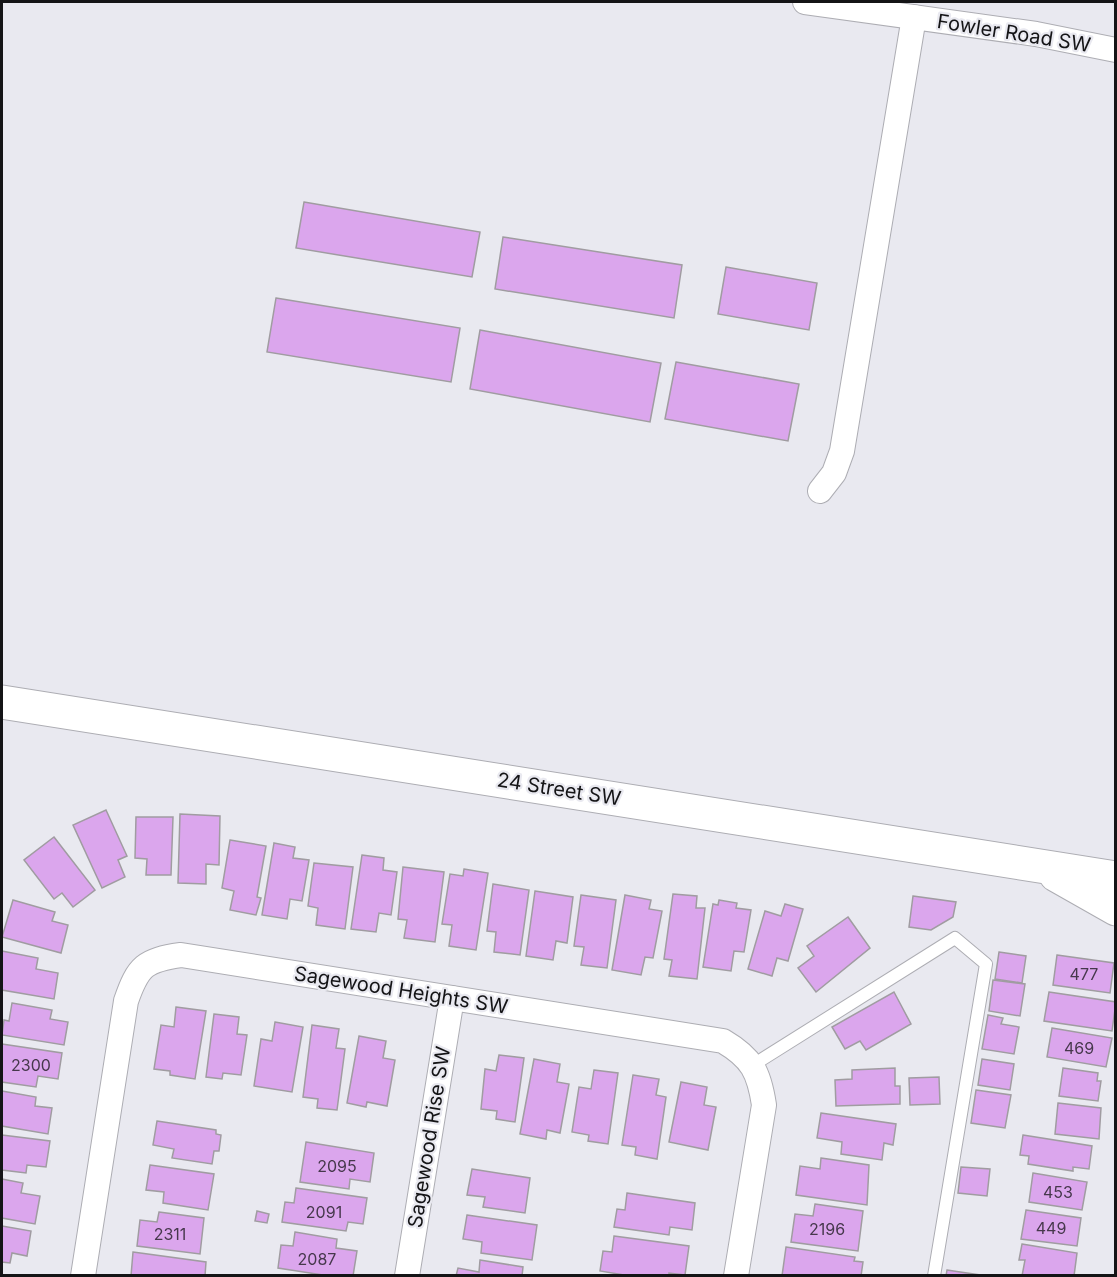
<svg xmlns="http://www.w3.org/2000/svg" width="1117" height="1277" font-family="Inter,sans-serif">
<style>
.building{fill:#dba6ed;stroke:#a09ca1;stroke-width:1.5}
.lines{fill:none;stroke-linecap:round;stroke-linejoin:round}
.lane-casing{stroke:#adadb3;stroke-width:14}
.street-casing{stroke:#adadb3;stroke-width:26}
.secondary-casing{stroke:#adadb3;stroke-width:35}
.lane{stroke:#fff;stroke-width:12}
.street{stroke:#fff;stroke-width:24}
.secondary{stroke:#fff;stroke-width:33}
.labels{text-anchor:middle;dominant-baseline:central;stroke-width:4.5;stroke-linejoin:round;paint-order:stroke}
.number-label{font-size:16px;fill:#46384c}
.street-label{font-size:20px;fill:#141416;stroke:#e9e9f0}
</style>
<rect width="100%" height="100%" fill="#e9e9f0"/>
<g class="building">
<polygon points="304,202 480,232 472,277 296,248"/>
<polygon points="503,237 682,265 674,318 495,289"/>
<polygon points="726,267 817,283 809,330 718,314"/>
<polygon points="276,298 460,328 451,382 267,352"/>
<polygon points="480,330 661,363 650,422 470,389"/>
<polygon points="676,362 799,384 788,441 665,419"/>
<polygon points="106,810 127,856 118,860 125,877 102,888 73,825"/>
<polygon points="180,814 220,816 219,865 206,864 206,884 178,883"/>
<polygon points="136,817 173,817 171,875 146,875 147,859 135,858"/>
<polygon points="54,837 95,890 73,907 62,893 54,899 24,860"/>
<polygon points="230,840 266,846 257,897 261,898 256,915 230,910 234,891 222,888"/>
<polygon points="274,843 295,847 293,858 309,860 302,901 290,899 287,919 262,915"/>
<polygon points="362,855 384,858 383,870 397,872 391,915 379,913 376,932 351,929"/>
<polygon points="314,863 353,867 345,929 316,925 318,908 308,906"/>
<polygon points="403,867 444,872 435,942 404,938 407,920 398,919"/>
<polygon points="464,869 488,873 476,950 449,946 452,925 442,924 450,874 463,876"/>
<polygon points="493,884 529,890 520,955 494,952 496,932 487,931"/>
<polygon points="535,891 573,897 567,943 556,941 553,960 526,956"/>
<polygon points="673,894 697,896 696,908 705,908 697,979 669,976 672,960 664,959"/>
<polygon points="581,895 616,900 607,968 581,965 584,947 574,946"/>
<polygon points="625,895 651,900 649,909 662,911 653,958 645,957 641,975 612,970"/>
<polygon points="913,896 956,902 953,917 931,930 909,927"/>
<polygon points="13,900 55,912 52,921 68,925 61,953 2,937"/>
<polygon points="719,900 737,903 736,908 751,910 744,952 734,951 731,971 703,967 713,904 718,905"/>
<polygon points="785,904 803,909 788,961 777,958 772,976 748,969 765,911 781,916"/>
<polygon points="848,917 870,948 816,992 798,968 814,956 807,946"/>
<polygon points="2,951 38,958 36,969 58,973 54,999 2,990"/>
<polygon points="999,952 1026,956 1022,983 995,979"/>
<polygon points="1057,955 1114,963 1110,993 1053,985"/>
<polygon points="993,980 1025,984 1020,1016 989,1011"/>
<polygon points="894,992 911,1024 866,1050 860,1041 845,1049 832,1027"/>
<polygon points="1049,992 1116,1002 1112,1031 1044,1021"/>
<polygon points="12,1003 52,1010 50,1019 68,1022 64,1045 2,1035 4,1020 9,1021"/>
<polygon points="176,1007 206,1011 195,1079 170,1075 170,1071 154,1069 161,1025 174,1027"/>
<polygon points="214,1014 239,1017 237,1034 247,1035 241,1075 223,1073 222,1079 206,1077"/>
<polygon points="988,1015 1003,1018 1001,1024 1019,1027 1014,1054 982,1049"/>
<polygon points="275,1022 303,1027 292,1092 254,1086 261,1039 272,1041"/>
<polygon points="312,1025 339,1029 336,1048 345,1049 337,1110 317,1108 318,1099 303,1097"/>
<polygon points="1052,1028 1112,1038 1106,1067 1047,1057"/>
<polygon points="359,1036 386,1041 383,1058 395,1060 387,1106 367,1102 366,1107 347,1103"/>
<polygon points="2,1044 62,1053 58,1079 38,1076 36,1087 2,1082"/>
<polygon points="499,1055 524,1058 515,1122 496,1119 497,1111 481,1109 485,1069 496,1071"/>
<polygon points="534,1059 560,1064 557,1082 569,1084 560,1133 547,1130 546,1139 520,1134"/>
<polygon points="982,1059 1014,1064 1010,1090 978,1085"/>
<polygon points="895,1068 895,1086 900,1086 900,1104 836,1106 835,1080 852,1079 852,1070"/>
<polygon points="1063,1068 1098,1073 1097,1081 1101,1081 1098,1101 1059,1096"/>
<polygon points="594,1070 618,1073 608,1144 588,1141 589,1135 572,1132 579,1087 591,1089"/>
<polygon points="633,1075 659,1079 656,1095 666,1097 657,1159 635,1155 636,1147 622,1145"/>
<polygon points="939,1077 940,1104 910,1105 909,1078"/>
<polygon points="681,1082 707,1087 704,1105 716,1107 708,1150 669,1142"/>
<polygon points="976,1090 1011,1095 1005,1128 971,1123"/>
<polygon points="2,1091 36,1097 35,1106 52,1108 48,1134 2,1126"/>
<polygon points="1058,1103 1101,1108 1099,1139 1055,1134"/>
<polygon points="821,1113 896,1124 893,1145 884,1143 882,1160 841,1154 842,1142 817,1138"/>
<polygon points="157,1121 216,1130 216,1134 221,1135 219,1151 214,1151 212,1164 172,1158 174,1149 153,1145"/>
<polygon points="2,1135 50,1141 46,1167 27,1165 26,1173 2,1170"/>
<polygon points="1023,1135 1092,1146 1089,1169 1073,1167 1073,1171 1028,1164 1029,1156 1020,1155"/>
<polygon points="306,1142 374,1153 370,1182 350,1179 349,1189 300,1182"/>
<polygon points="821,1158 869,1165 867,1205 796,1195 800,1166 820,1169"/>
<polygon points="150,1165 214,1174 208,1210 163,1203 164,1192 146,1190"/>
<polygon points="961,1167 990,1169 987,1196 958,1193"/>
<polygon points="472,1169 530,1178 525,1213 483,1207 485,1197 467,1195"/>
<polygon points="1033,1173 1087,1182 1082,1210 1029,1202"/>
<polygon points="2,1179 23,1183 21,1193 40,1196 35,1224 2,1218"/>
<polygon points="296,1188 367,1198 363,1224 348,1222 346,1231 282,1222 285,1202 294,1203"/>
<polygon points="627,1193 695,1203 692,1230 670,1227 669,1235 614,1227 617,1209 625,1210"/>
<polygon points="815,1204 863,1211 858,1251 791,1242 795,1214 813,1216"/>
<polygon points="1026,1210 1081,1218 1077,1246 1021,1239"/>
<polygon points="257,1211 269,1214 267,1223 255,1221"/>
<polygon points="159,1212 204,1218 200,1254 137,1246 140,1220 157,1222"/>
<polygon points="467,1215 537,1225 532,1260 481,1253 482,1242 463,1239"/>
<polygon points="2,1226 31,1231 27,1256 12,1253 10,1263 2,1262"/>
<polygon points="295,1232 337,1239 336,1248 357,1251 353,1276 329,1276 278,1268 281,1245 293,1246"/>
<polygon points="614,1236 689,1246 685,1275 669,1273 669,1276 630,1276 600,1271 603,1251 612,1252"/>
<polygon points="1022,1244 1077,1253 1074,1276 1022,1276 1025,1260 1019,1260"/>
<polygon points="786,1247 855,1257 854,1261 863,1262 861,1276 782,1276"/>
<polygon points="133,1252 206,1262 205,1276 131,1276"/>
<polygon points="480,1260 523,1267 522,1276 456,1276 458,1268 479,1272"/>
<polygon points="947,1270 980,1275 980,1276 946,1276"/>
</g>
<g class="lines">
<defs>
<polyline id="lane" points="753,1065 955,938 986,964 934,1276"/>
<g id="street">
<polyline points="805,2 1036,34 1116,50"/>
<polyline points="820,491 834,473 842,451 914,17"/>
<path d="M 83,1276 L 126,1001 C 138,966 145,960 181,955 L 723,1041 C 752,1058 759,1072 764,1105 L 736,1276"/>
<polyline points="407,1276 452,998"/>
</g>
<g id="secondary">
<polyline points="2,702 1116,878"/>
<polyline points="1056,875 1116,909"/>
</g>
</defs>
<use href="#lane" class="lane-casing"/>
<use href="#street" class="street-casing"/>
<use href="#secondary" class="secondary-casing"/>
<use href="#lane" class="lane"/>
<use href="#street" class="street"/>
<use href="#secondary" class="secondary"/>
</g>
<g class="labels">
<g class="number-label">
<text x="1084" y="974">477</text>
<text x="1079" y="1048">469</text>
<text x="31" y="1065">2300</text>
<text x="337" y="1166">2095</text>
<text x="1058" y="1192">453</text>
<text x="324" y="1212">2091</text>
<text x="1051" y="1228">449</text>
<text x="827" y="1229">2196</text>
<text x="170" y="1234">2311</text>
<text x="317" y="1259">2087</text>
</g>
<g class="street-label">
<text transform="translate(1014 33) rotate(9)">Fowler Road SW</text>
<text transform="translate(559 789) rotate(9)">24 Street SW</text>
<text transform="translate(401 990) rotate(9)">Sagewood Heights SW</text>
<text transform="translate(429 1137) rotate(-81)">Sagewood Rise SW</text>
</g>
</g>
<rect width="1117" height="1277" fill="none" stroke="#141416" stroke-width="6"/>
</svg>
